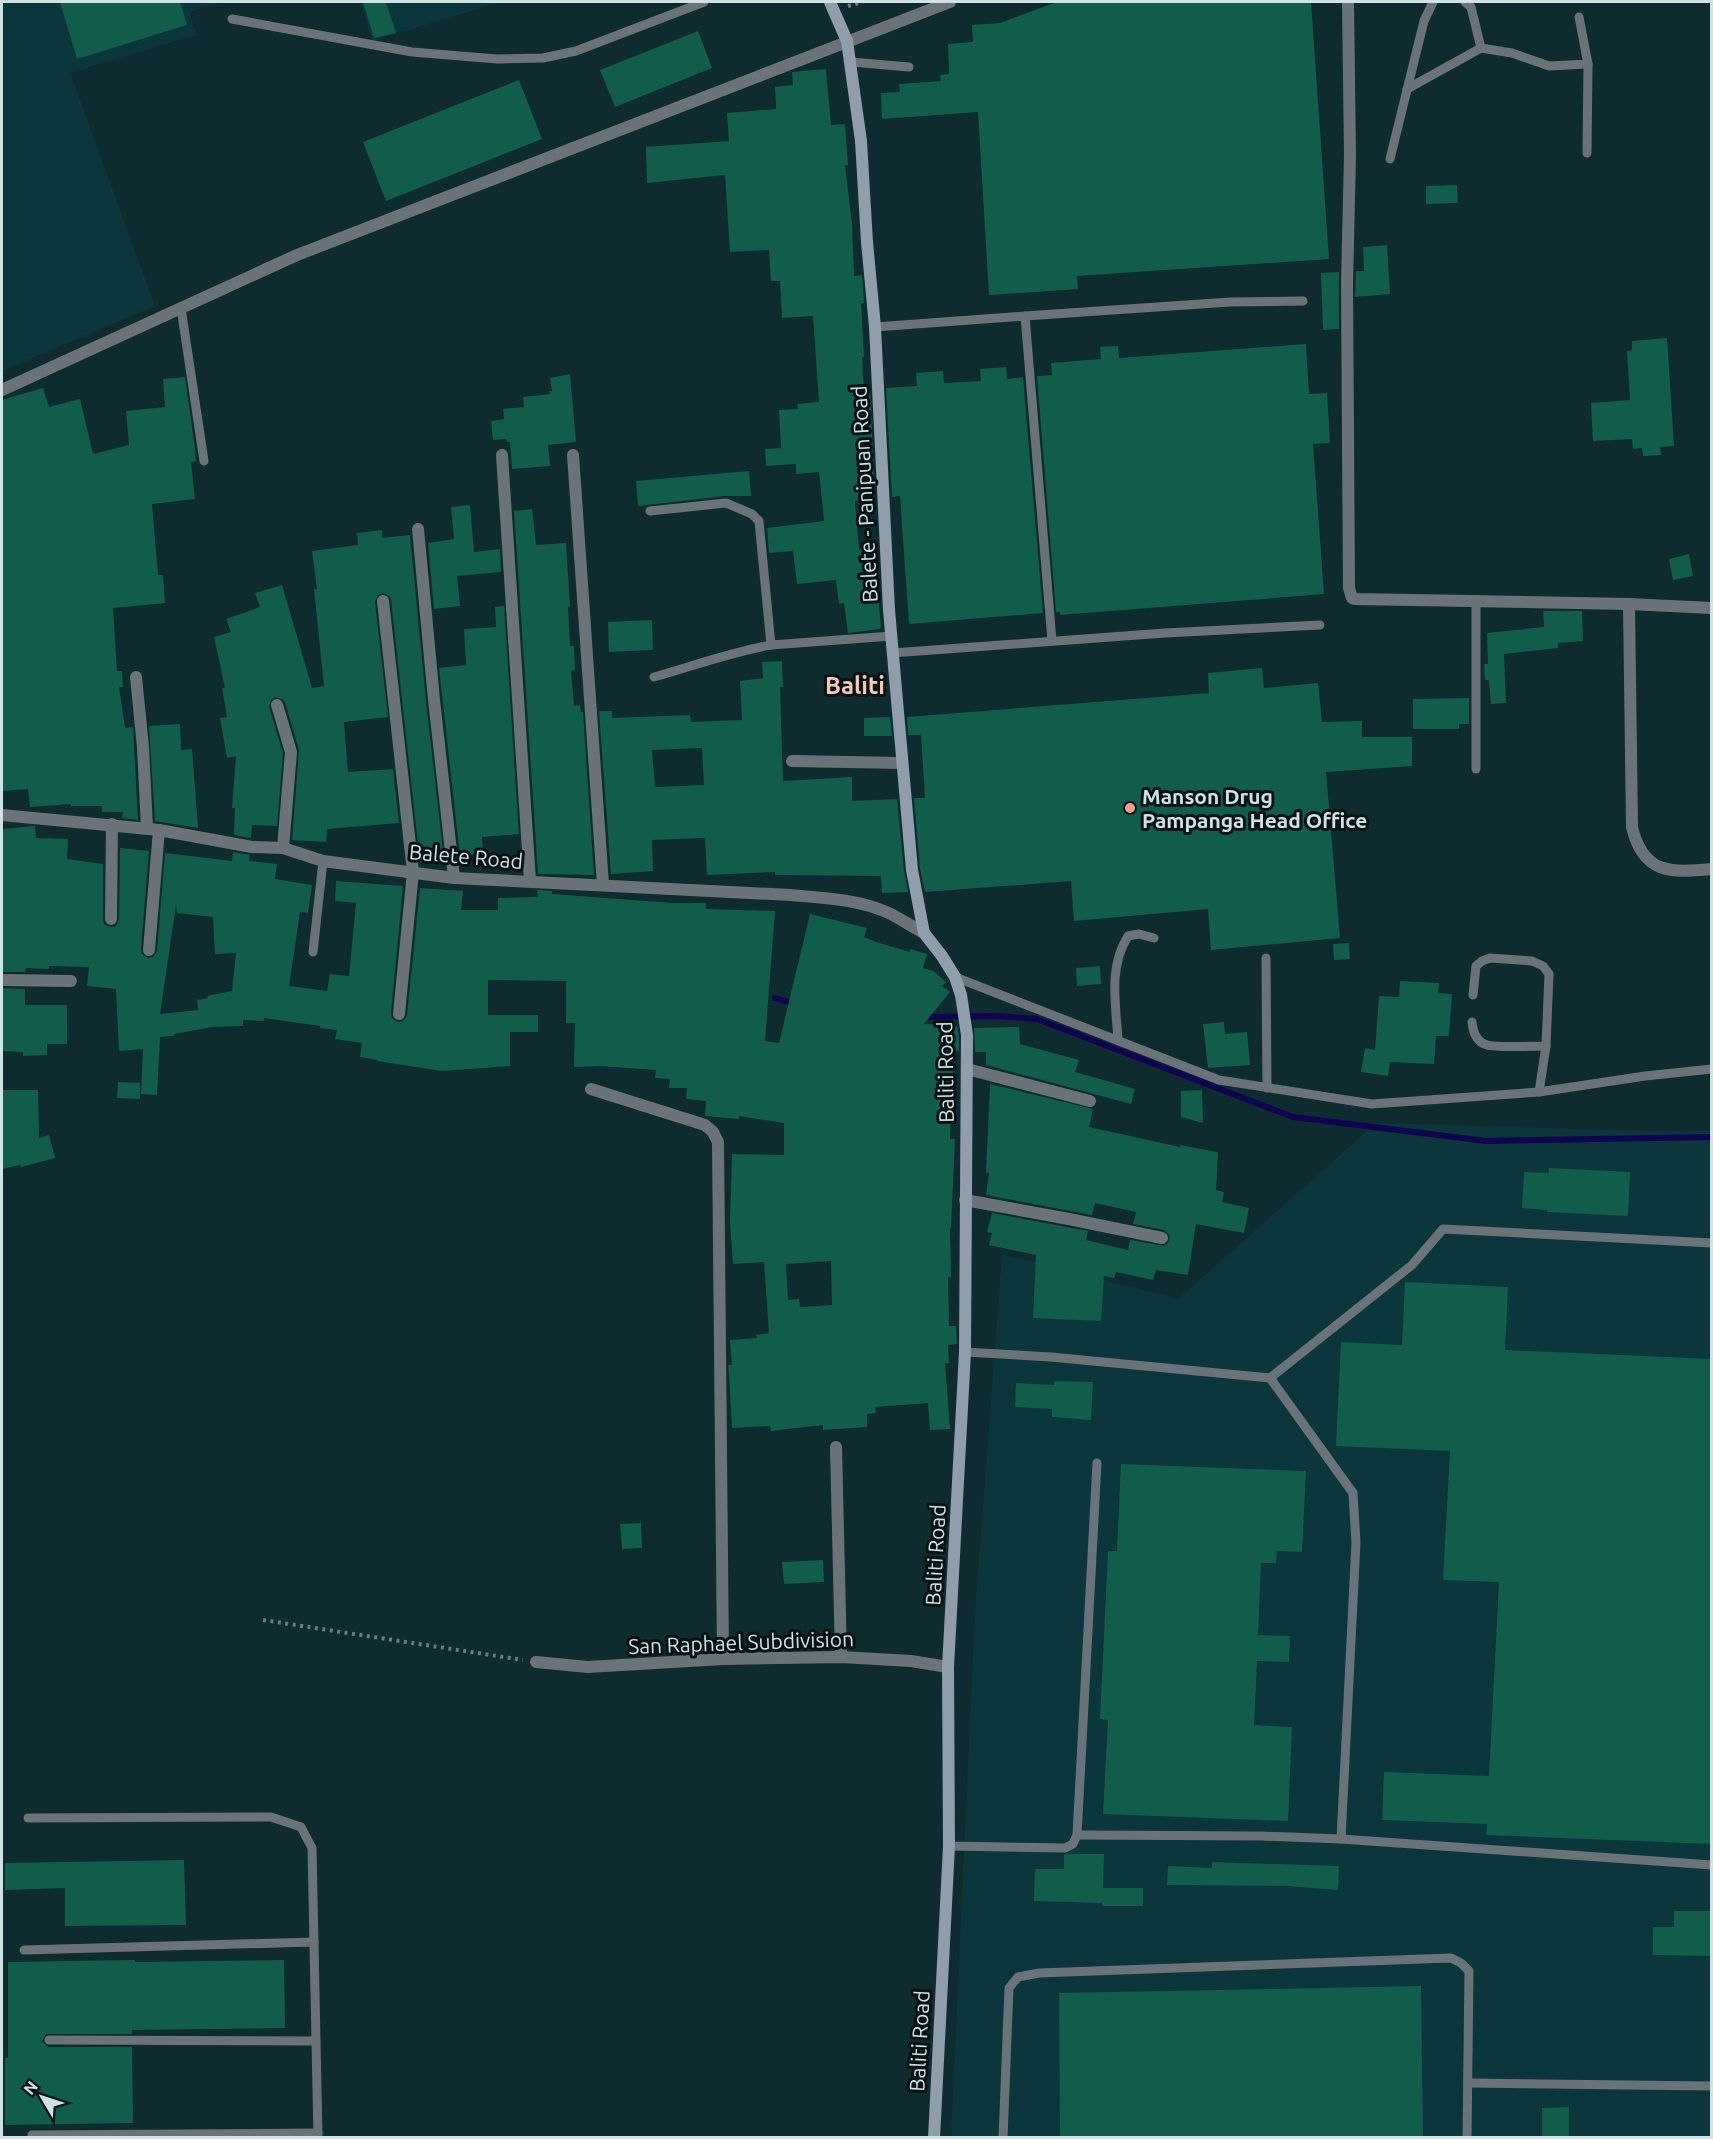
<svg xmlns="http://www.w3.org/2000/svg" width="1713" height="2139" font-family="Ubuntu,sans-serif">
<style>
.built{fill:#0b363b}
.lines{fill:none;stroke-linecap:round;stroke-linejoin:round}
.stream{stroke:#0f044f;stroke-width:6}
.building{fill:#125c4c;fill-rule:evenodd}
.path{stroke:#667d81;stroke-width:4;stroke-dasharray:3 4.5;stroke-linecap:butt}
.service{stroke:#6a737a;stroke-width:9}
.minor{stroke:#6a737a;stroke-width:12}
.secondary{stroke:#8f9eaa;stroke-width:12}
.poi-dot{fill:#f2a081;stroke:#061214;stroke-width:2}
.labels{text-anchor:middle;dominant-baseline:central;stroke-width:6;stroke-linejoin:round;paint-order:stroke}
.street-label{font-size:21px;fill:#d1e2e4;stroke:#061214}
.poi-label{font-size:21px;font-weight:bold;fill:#d1e2e4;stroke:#061214;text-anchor:start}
.quarter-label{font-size:24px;font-weight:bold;fill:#f9c9b7;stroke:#061214}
</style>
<rect width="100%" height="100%" fill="#0e2b30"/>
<g class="built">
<polygon points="2,2 224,2 190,12 196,35 70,73 155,306 2,371"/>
<polygon points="361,2 501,2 372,41"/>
<polygon points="1376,1123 1655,1131 1711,1131 1711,2137 951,2138 975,1611 1002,1254 1178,1299"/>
</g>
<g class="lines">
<g class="stream">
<polyline points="775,998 795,1004"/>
<polyline points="923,1017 998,1016 1037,1019 1293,1117 1486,1141 1712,1137"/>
</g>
</g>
<g class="building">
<polygon points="60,2 180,2 187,25 77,59"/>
<polygon points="363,2 386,2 396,33 374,38"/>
<polygon points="1057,2 1311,2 1329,259 1077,276 1078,289 989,295 978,112 882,119 881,93 900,92 899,84 941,81 940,75 949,74 948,44 973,42 972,25 1000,23"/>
<polygon points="698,31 712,68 615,107 600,70"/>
<polygon points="826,69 831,125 845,124 848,165 845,165 852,224 854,276 862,275 864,303 861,304 864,357 862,357 864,390 870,390 875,499 855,501 855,503 859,549 873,548 881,626 880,629 848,633 844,603 839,604 836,580 797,584 793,551 769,553 767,528 824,521 819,472 796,474 796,464 766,466 765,449 781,448 779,410 798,409 797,404 819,402 813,316 782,318 780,281 771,281 769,250 730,252 725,175 647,183 646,147 729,141 727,113 776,109 775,87 793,85 792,72"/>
<polygon points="519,80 542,139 386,201 363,142"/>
<polygon points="1457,185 1458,203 1426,204 1426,186"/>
<polygon points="1387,245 1390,294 1355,297 1356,271 1364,271 1363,247"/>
<polygon points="1339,272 1339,329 1323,330 1321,273"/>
<polygon points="1667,338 1674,446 1660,447 1661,455 1643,456 1642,448 1633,449 1632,439 1593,441 1591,403 1630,400 1627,351 1632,350 1632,341"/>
<polygon points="1306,344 1309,394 1327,393 1330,443 1313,444 1324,594 1060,615 1060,612 1056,612 1037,376 1052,375 1051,363 1101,359 1100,347 1118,346 1119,358"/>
<polygon points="1006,367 1007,379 1023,377 1043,613 909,624 900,496 892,497 886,388 917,386 916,373 943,371 944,383 981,381 980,369"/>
<polygon points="570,374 576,442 548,445 550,466 512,469 510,442 507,442 506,439 493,440 491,421 504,419 503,409 524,407 523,397 550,394 549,391 552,391 550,378"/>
<polygon points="185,377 195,449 196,461 191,462 195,499 152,504 158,575 163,575 165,603 113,608 117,671 122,671 123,687 119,687 125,728 133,727 138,820 122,818 123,812 102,812 102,806 71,806 71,804 30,807 28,789 2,791 2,400 43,388 49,407 80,399 93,454 129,445 126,411 165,407 163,379"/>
<polygon points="749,471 751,496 725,496 638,506 636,481"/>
<polygon points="470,505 474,552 500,549 501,572 457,576 460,606 434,609 428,543 454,539 451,507"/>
<polygon points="532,509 536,545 566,543 570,607 568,607 570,646 574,646 575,670 571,671 574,706 580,705 581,712 583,712 594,875 538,874 514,511"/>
<polygon points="382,530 382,538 410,535 426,701 444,860 420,862 391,600 389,596 383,593 378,595 375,602 388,717 344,722 348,772 393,769 399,823 327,829 326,842 292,840 299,750 285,702 282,699 275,697 271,700 269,707 283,753 277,826 252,825 251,838 234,835 235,808 232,808 236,756 227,758 220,718 227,717 222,688 225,688 214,637 231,632 226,619 260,607 255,593 282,585 312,688 324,686 314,589 317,589 312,551 358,545 357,533"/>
<polygon points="1689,554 1693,576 1673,580 1669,559"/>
<polygon points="504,606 519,834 482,837 483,854 460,856 439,668 466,665 464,629 496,627 495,607"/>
<polygon points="1543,611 1582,611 1583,641 1558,643 1558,648 1504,654 1506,703 1491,704 1489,680 1485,680 1484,664 1488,664 1487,633 1544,627"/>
<polygon points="652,620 653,650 609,652 608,622"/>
<path d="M 782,661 L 783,687 L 780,687 L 783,781 L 852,777 L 852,801 L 897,799 L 904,871 L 908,892 L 882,893 L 881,876 L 775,875 L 775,872 L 707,875 L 705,838 L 652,840 L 653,871 L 611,874 L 599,711 L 612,711 L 612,718 L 690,715 L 691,722 L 742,720 L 740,681 L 763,678 L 762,662 ZM 702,748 L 704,785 L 655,787 L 652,750 Z"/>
<polygon points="1262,668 1264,688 1318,683 1322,722 1362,721 1362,737 1412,737 1412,766 1326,772 1340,938 1211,950 1208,909 1074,921 1071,881 925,892 920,869 914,798 925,798 921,735 908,735 907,717 1209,693 1208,673"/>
<polygon points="1469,698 1469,724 1459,724 1459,729 1413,729 1413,699"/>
<polygon points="890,717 892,736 864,736 864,718"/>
<polygon points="180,724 181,750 192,749 198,828 155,821 149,726"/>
<path d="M 35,826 L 36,838 L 68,839 L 67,859 L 103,864 L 103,919 L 104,924 L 110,927 L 116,926 L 119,919 L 120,848 L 149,851 L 141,949 L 142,954 L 148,958 L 153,957 L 157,951 L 165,853 L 232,861 L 233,852 L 250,855 L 249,861 L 277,864 L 275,879 L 312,885 L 308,913 L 300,912 L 289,986 L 327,991 L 330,974 L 349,976 L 356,903 L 335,901 L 336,881 L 403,886 L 391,1013 L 392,1018 L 398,1022 L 403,1021 L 407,1015 L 420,888 L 463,891 L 461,910 L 498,910 L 498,898 L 538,897 L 537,890 L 552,891 L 552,894 L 673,903 L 706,903 L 706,909 L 775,911 L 765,1041 L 779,1043 L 810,914 L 867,928 L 864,937 L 876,942 L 910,952 L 910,949 L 927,954 L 923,968 L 933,971 L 946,982 L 942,986 L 950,992 L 924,1024 L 957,1026 L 959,1036 L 959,1051 L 954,1051 L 951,1108 L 950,1139 L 955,1139 L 951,1228 L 950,1228 L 951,1277 L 948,1277 L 949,1326 L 956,1326 L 957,1344 L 948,1345 L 949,1363 L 945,1363 L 950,1429 L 930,1430 L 928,1403 L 875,1407 L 876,1413 L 867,1414 L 867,1427 L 823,1430 L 823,1425 L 771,1431 L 770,1426 L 732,1428 L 729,1375 L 728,1365 L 732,1365 L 730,1340 L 757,1338 L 756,1335 L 769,1333 L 764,1262 L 733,1264 L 730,1222 L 732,1154 L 784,1155 L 784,1123 L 739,1116 L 739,1119 L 705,1116 L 706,1101 L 686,1099 L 687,1088 L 669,1088 L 670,1079 L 655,1078 L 656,1070 L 600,1066 L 574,1067 L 575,1023 L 566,1023 L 566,981 L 488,980 L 488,1015 L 538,1015 L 538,1032 L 510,1032 L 510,1066 L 442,1071 L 377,1061 L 377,1060 L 360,1057 L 362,1043 L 335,1039 L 337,1030 L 320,1028 L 320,1026 L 264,1018 L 264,1021 L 243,1020 L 243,1026 L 212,1027 L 174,1034 L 174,1036 L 160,1037 L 157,1095 L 141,1094 L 143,1049 L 119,1051 L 116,989 L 87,986 L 89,967 L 49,966 L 49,969 L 26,968 L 25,972 L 2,972 L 2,829 ZM 176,905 L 177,913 L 213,917 L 215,954 L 236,953 L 232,991 L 207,996 L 208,998 L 197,1000 L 198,1010 L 160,1014 ZM 831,1261 L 832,1305 L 800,1307 L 799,1299 L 788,1300 L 786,1264 Z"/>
<polygon points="1349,943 1350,959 1334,960 1333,944"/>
<polygon points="1100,966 1101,984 1077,986 1076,968"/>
<polygon points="1400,981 1439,983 1438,993 1452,994 1449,1036 1436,1036 1434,1064 1390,1062 1388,1076 1361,1072 1365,1048 1375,1050 1379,996 1399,997"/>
<polygon points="2,988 25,989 25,1005 67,1005 67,1044 47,1044 47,1055 23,1056 23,1052 2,1051"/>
<polygon points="1224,1022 1225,1034 1247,1032 1250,1065 1208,1068 1203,1024"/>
<polygon points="1019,1027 1020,1044 1079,1060 1075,1072 1135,1089 1131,1104 986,1065 986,1052 975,1052 974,1028"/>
<polygon points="118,1082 140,1083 140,1099 117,1098"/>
<polygon points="990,1084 1093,1109 1089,1127 1180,1147 1180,1145 1217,1152 1218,1154 1216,1190 1224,1192 1222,1202 1249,1208 1244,1233 1196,1224 1188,1275 1156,1270 1153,1280 1116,1272 1114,1278 1104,1276 1101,1321 1033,1318 1036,1255 989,1245 992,1233 987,1232 992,1213 1088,1231 1086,1240 1128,1250 1130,1240 1164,1246 1168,1243 1170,1236 1164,1230 1133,1224 1136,1212 1095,1203 1092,1215 986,1195 989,1173 986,1173"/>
<polygon points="2,1090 38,1090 39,1138 49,1135 55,1158 21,1167 20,1165 2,1169"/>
<polygon points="1202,1090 1203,1123 1181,1117 1181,1091"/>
<polygon points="1549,1168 1630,1172 1628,1216 1547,1212 1547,1210 1522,1208 1524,1172 1549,1173"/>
<polygon points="1405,1282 1508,1287 1505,1350 1712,1359 1712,1844 1486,1835 1487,1824 1382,1820 1384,1772 1489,1776 1499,1582 1443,1580 1450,1451 1336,1446 1341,1342 1402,1345"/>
<polygon points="1054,1381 1093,1382 1091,1420 1052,1417 1052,1409 1015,1407 1016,1383 1054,1385"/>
<polygon points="1121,1464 1306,1471 1302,1552 1277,1551 1276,1563 1261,1563 1258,1635 1290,1636 1289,1662 1257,1661 1254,1725 1292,1727 1288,1821 1103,1814 1108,1720 1100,1719 1108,1551 1117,1551"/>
<polygon points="641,1523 642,1548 622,1549 620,1524"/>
<polygon points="823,1560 824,1582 784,1584 782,1562"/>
<polygon points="1069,1854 1104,1854 1103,1888 1143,1888 1143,1906 1102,1906 1102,1903 1034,1901 1035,1869 1064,1869 1064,1855"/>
<polygon points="184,1860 186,1925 65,1926 65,1888 5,1890 5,1863"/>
<polygon points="1212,1862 1339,1866 1338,1890 1288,1886 1167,1885 1168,1866 1212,1868"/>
<polygon points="1674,1911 1712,1911 1712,1956 1653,1955 1653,1927 1674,1927"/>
<polygon points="135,1960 135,1962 284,1960 285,2028 132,2030 132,2034 46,2034 42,2041 48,2047 132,2047 133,2123 5,2125 5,2058 8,2058 8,1962"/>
<polygon points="1421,1986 1423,2138 1060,2138 1059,1993"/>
<polygon points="1569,2107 1569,2138 1542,2138 1542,2108"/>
</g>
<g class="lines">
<g class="path">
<polyline points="848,6 863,2"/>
<polyline points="263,1620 523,1660"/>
</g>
<g class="service">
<polyline points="1465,2 1471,7 1481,48"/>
<polyline points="232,19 412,52 497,59 543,58 576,51 704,2"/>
<polyline points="851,62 909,67"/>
<polyline points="1407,89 1481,48 1512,53 1549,66 1588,64 1579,17"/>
<polyline points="1587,153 1588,64"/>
<polyline points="1390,159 1424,21 1433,2"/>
<polyline points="181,308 204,461"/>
<polyline points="1025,316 1230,302 1303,301"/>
<polyline points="875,327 1025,316 1052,641"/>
<polyline points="650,511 726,503 752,514 759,521 771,645 892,636"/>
<polyline points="892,653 1165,633 1320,625"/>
<path d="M 654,677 C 693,666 731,652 771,645"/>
<polyline points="1476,769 1476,601"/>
<polyline points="313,952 323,861"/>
<polyline points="1266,958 1267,1088"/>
<polyline points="955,977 1219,1080 1372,1104 1539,1092 1645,1076 1712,1069"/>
<polyline points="1473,995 1476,966 1482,961 1490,958 1532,961 1543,966 1549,974 1546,1046 1539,1092"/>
<path d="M 1472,1022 C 1473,1032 1476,1042 1487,1045 C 1497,1048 1533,1046 1546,1046"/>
<path d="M 1118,1041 C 1116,1004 1108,968 1128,936 L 1139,934 L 1154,938"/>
<polyline points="965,1352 1051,1357 1270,1378"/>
<polyline points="28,1818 271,1817 301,1827 312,1848 318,2138"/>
<polyline points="1077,1835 1261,1836 1341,1839 1712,1865"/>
<polyline points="1341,1839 1356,1542 1353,1493 1270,1378 1412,1265 1443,1229 1712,1243"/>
<polyline points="949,1846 1065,1848 1073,1844 1077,1835 1097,1463"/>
<polyline points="24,1950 314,1942"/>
<polyline points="49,2040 316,2041"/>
<polyline points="1468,2083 1712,2086"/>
<polyline points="32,2135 318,2133"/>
<polyline points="1003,2138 1009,1988 1018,1977 1039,1973 1451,1958 1461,1963 1469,1971 1467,2138"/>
</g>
<g class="minor">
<polyline points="1348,2 1350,155 1347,284 1349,588 1352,598 1355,599 1629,604 1712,608"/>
<polyline points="2,390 297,255 950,2"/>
<polyline points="502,455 530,881"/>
<polyline points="573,455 603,885"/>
<polyline points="418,529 434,700 454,878"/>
<polyline points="383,601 413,872 399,1014"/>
<path d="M 1629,604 L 1632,827 C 1643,874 1670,873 1712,869"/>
<polyline points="136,677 143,747 147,828"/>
<polyline points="277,705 291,752 283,848"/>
<polyline points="792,761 902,763"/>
<path d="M 2,815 L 159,830 L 252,847 L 283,848 L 323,861 L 454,878 L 790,895 C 824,898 860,899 891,914 C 902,920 913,927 924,933"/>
<polyline points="111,919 112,824"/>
<polyline points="149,950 159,830"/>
<polyline points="2,980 71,981"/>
<polyline points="967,1069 1090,1101"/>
<polyline points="591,1089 705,1125 713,1132 718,1142 723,1659"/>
<polyline points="965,1200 1069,1219 1162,1238"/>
<polyline points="836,1447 841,1657"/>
<polyline points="536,1662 588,1667 723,1659 841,1657 911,1661 948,1667"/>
</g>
<polyline class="secondary" points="830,2 847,41 861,141 867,242 875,327 889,610 912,870 924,933 942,956 955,977 961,995 967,1035 965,1352 948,1667 949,1846 934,2138"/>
</g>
<circle class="poi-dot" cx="1130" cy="808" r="6"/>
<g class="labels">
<g class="street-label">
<text transform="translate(864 494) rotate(-93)">Balete - Panipuan Road</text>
<text transform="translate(466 856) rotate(5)">Balete Road</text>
<text transform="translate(945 1072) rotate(-91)">Baliti Road</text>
<text transform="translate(935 1555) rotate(-87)">Baliti Road</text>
<text transform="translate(741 1642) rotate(-2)">San Raphael Subdivision</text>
<text transform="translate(919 2041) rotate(-87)">Baliti Road</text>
</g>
<g class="poi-label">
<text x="1142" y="796">Manson Drug<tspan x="1142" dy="24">Pampanga Head Office</tspan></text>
</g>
<g class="quarter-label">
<text x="855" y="685">Baliti</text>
</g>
</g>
<rect width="1713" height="2139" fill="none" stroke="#d1e2e4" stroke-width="6"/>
<g transform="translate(42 2097) rotate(309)" stroke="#061214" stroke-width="4.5" paint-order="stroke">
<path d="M0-4.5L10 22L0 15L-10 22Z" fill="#d1e2e4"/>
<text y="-9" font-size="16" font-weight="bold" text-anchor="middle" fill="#d1e2e4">N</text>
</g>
</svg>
